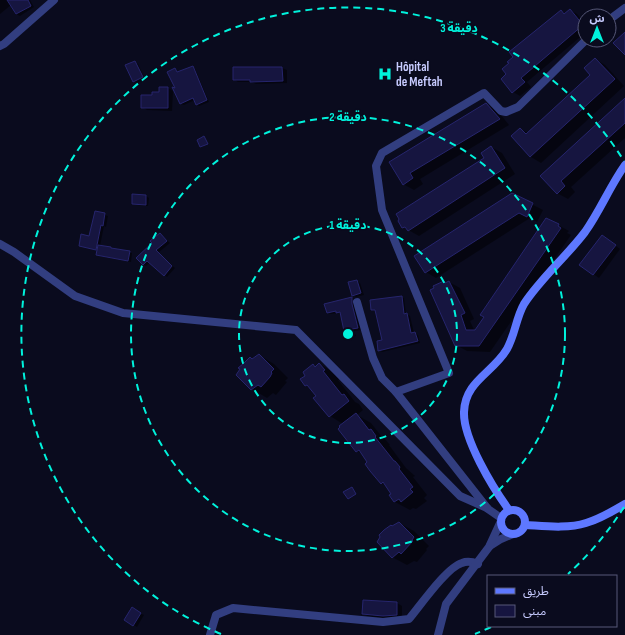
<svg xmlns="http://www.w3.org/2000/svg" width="625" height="635" font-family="'Sofia Sans Condensed','Noto Sans Arabic',sans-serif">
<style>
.shadow{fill:#0007}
.building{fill:#161540;stroke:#26256d}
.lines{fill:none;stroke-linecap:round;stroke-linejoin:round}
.street{stroke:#323e80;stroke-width:8}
.secondary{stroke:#5e78ff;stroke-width:8}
.ring{fill:none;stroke:#00f2dc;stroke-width:2;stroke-dasharray:7 5}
.labels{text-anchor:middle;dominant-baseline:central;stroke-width:3;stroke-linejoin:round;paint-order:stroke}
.poi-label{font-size:13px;font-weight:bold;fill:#c7cbff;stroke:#0a0b1e;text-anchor:start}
.centre{fill:#00f2dc;stroke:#0a0b1e;stroke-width:2}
.ring-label{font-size:12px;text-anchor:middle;font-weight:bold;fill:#00f2dc;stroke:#0a0b1e;stroke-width:3;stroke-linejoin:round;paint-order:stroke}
</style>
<rect width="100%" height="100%" fill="#0a0b1e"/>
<g class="shadow">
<polygon points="0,0 30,0 34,7 20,16 16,14 11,5 0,14"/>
<polygon points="570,10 577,14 585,24 585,33 527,82 531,87 520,96 513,92 502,79 561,11 566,14"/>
<polygon points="595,59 605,65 624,86 541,163 531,157 512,136 520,129 528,133 592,75"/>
<polygon points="135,62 138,64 145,79 137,83 133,81"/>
<polygon points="192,68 195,69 209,102 199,106 196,104 195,100 184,105 181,104 174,89 176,89 175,69 179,72"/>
<polygon points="234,68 282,68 287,70 287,83 256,84 252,82 238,82 234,79"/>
<polygon points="168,88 173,91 172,111 147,110 142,107 153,96"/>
<polygon points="625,100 625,138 571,187 575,192 568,199 557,193 542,176"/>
<polygon points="486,104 497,110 509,125 420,179 423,184 414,190 403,184 390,163"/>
<polygon points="491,147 502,153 515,174 419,236 403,227 486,159"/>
<polygon points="512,194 543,210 537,222 530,218 436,278 426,272"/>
<polygon points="146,196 149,198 148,206 136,205 133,203"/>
<polygon points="96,212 108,216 106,227 104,226 100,246 129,252 132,253 131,262 100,256 97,254 98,250 80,246 90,237"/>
<polygon points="547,219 569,231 567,233 571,235 490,352 467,351 456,345 444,282 446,283 449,282 460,288 474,319 470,321 475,332"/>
<polygon points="160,234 170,243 158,253 175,268 167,277 151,262 146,266 143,264 153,243"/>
<polygon points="607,239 620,249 599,278 581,265"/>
<polygon points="357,281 360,283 364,295 356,297 353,295"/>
<polygon points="401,297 404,298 406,314 410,316 414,333 418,335 420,343 382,352 379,350 383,341 377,311 372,310"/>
<polygon points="352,298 355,299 354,306 361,330 354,331 356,336 349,338 346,336 342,314 338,313 331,314 328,313"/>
<polygon points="259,355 274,364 288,378 285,381 287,382 276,395 273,393 267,398 252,389 252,360"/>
<polygon points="320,364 334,373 339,379 338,380 355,402 359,404 363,410 357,415 371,423 382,437 385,439 390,445 389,445 406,468 415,476 413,477 427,495 424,498 427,501 416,509 413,508 410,510 395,502 390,496 393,494 387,486 382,483 363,454 357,451 343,424 330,416 311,389 306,385 307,376 313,366 316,367"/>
<polygon points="399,523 414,531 429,546 426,549 427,550 417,562 414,561 407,565 392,557 393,527"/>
<polygon points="364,601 397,603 402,606 402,617 389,619 368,616 363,614"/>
<polygon points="132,609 144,615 137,627 125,620"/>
</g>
<g class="building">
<polygon points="7,0 28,0 31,6 16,14"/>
<polygon points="570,9 583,25 521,78 525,82 512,93 501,79 506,74 502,69 509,63 507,62 513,57 509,52 561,10 564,14"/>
<polygon points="625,32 625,55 613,43"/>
<polygon points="595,58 615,79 530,157 511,136 520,128 526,134 590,75 584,68"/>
<polygon points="135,61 143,77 133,82 125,65"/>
<polygon points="193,66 207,100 196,105 193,98 180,104 172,87 175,88 167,72 175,68 177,72"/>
<polygon points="233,67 282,67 283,81 250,82 250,80 233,80"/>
<polygon points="159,87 168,87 168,108 141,108 141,95 152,95 152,92 159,92"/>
<polygon points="625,98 625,123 561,181 565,186 557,194 540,176"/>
<polygon points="486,103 500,119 410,173 413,178 403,185 389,162"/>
<polygon points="204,136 208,144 200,147 197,140"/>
<polygon points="491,146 505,168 408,231 405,227 402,228 398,221 399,219 396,214 484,158 481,153"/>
<polygon points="512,193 533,203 527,217 519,213 425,273 414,256"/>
<polygon points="132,194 146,195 146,205 132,204"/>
<polygon points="95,211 105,213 103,226 101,225 96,250 79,246 81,234 89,236"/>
<polygon points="546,218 559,224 558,226 561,228 479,346 455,346 430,290 434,288 433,286 444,281 445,283 449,281 465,313 461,315 466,330 475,330 484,317 480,315"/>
<polygon points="160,233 167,241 156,250 172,266 164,276 147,261 143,265 136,258 152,243 150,241"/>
<polygon points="602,235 616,245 593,275 579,265"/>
<polygon points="98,245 111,247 111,248 130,251 128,261 96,255"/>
<polygon points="357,280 361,293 352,296 348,282"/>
<polygon points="402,296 404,314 407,313 411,333 415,332 418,341 378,351 377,341 382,340 375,310 371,310 370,300"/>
<polygon points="352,297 352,304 358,328 352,329 353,335 345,336 340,312 336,313 336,311 327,313 324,304"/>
<polygon points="259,354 274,369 271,372 272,373 270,377 261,387 258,385 251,390 236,375 240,369 238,368 244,363 250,357 252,359"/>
<polygon points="319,363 325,370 323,371 342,395 344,394 349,401 329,417 313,398 316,396 307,385 305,386 300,379 305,376 303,372 313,364 315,367"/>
<polygon points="356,413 369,430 371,429 376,436 375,437 394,461 395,461 400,467 399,469 413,487 410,489 413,492 401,502 399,499 394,502 389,495 391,494 383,482 381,484 370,471 365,464 367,462 359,450 356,452 338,429 340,427 339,426"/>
<polygon points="352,487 356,494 348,499 343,492"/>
<polygon points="399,522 414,537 412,540 413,541 401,554 399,552 392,558 377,542 380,537 379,535 384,530 391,525 392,526"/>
<polygon points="363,600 397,602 397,615 383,616 362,614"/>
<polygon points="132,607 141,613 133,626 124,620"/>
</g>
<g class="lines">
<g class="street">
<polyline points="609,20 625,8"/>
<polyline points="0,46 4,44 54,0"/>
<polyline points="0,244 14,252 75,296 123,313 296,330 460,496 487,508"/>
<polyline points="357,302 373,358 382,378 396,392"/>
<polyline points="501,518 488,509 396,392 449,373 382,210 376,166 382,153 484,93 501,111 506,112 518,107 586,40"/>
<polyline points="490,546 501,539 513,534"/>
<path d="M 210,635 L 216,615 L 233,608 L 383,622 L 409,619 C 420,606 447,567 462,563 C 467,561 473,562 478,564"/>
<polyline points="438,635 446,604 489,547 501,521"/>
</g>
<g class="secondary">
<circle cx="513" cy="522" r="12"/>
<path d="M 509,510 C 493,488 463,439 464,412 C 465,381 493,373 507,349 C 515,335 516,318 524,304 C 541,278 566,257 585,232 C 600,211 610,186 625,165"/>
<path d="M 525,525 C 544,526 567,529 586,523 C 600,519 613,511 625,504"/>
</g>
</g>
<g class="ring">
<circle cx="348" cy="334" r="109"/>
<circle cx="348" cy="334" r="217"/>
<path d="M624 507A326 326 0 0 1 568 574M491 627A326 326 0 0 1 475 634M221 634A326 326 0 1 1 624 161"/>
</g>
<defs>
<symbol id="hospital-bare" viewBox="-9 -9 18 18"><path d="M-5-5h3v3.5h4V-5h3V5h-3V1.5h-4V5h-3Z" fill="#00f2dc" stroke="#0a0b1e" stroke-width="2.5" paint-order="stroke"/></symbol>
</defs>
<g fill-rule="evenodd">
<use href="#hospital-bare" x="375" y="64" width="20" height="20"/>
</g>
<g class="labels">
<g class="poi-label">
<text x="396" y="67">Hôpital<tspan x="396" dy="15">de Meftah</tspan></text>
</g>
</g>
<circle cx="348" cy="334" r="6" class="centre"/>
<g class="ring-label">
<text x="459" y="32">3 دقيقة</text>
<text x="348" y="121">2 دقيقة</text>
<text x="348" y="229">1 دقيقة</text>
</g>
<rect x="487" y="575" width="130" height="52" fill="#0a0b1e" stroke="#565878"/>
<rect x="495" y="588" width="20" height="6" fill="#5e78ff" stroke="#565878"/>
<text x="523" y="595" font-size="12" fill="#c7cbff">طريق</text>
<rect x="495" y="605" width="20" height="12" fill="#161540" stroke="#565878"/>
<text x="523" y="615" font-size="12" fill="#c7cbff">مبنى</text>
<g transform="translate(597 28)"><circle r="19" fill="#0a0b1e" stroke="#565878"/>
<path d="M0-3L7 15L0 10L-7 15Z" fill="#00f2dc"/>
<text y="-6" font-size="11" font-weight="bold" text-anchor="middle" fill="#c7cbff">ش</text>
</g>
</svg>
